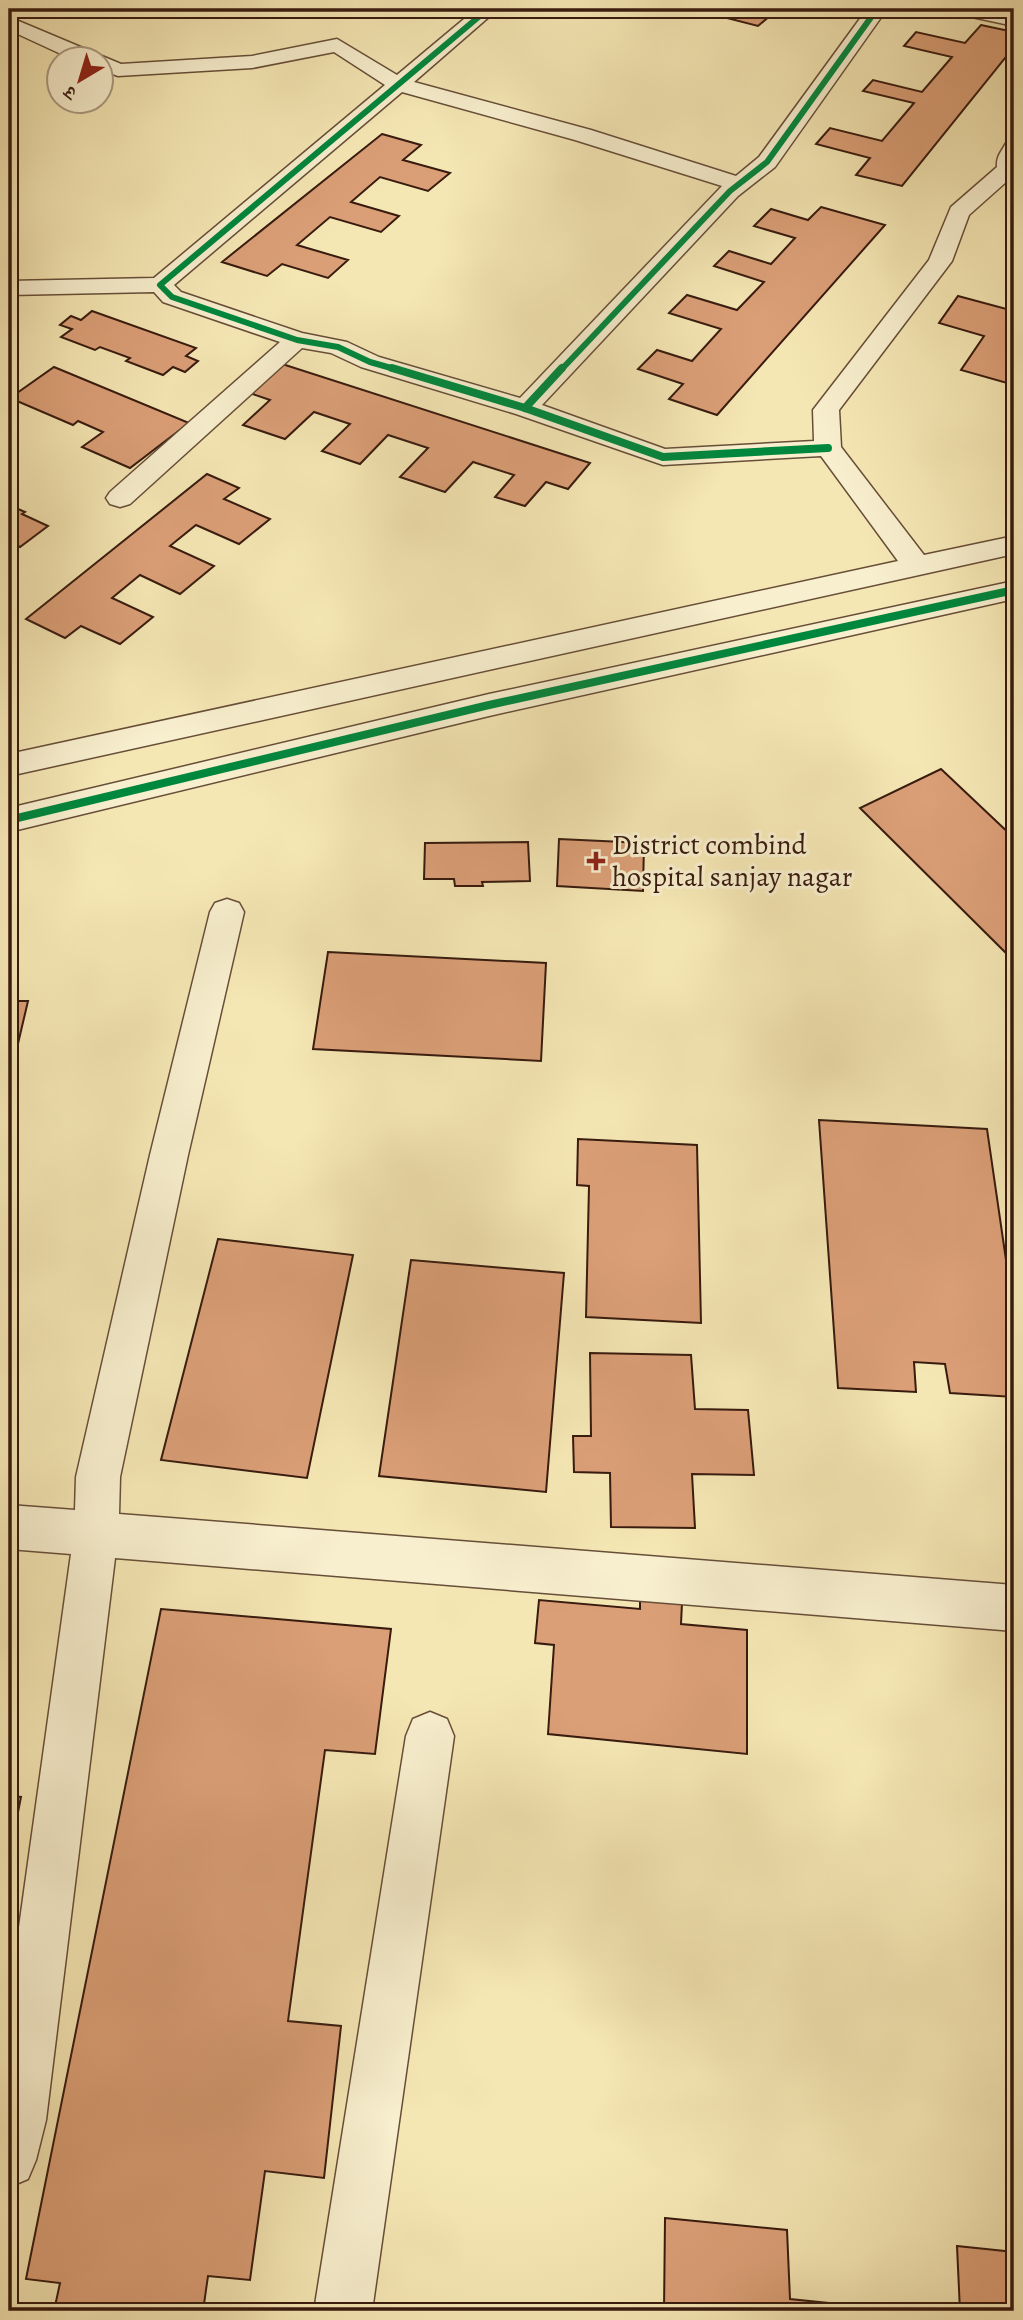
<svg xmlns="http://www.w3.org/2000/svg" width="1023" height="2320" font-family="Alegreya,'Noto Serif Devanagari',serif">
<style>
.building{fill:#db9f77;stroke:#381b0f;stroke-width:2}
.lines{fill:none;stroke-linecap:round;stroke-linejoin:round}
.minor-casing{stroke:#674e38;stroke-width:3}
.minor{fill:#f8efce;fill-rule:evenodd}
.cycleway-far1-casing{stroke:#f8efce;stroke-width:9}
.cycleway-casing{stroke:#f8efce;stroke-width:11}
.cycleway-far1{stroke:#00873e;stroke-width:6}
.cycleway{stroke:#00873e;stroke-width:8}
.poi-dot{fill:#8f2418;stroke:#f8efce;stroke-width:2.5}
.labels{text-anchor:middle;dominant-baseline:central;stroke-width:6;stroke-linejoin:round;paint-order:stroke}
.poi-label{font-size:28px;fill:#381b0f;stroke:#f8efce;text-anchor:start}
</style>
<rect width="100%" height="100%" fill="#f5e7b4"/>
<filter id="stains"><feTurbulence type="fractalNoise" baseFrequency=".00286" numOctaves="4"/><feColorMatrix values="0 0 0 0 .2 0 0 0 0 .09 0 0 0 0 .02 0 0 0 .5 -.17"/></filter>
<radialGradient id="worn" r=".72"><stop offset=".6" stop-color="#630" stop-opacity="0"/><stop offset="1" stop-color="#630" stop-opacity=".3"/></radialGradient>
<g class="building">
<polygon points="709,9 778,9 758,26 719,16 723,12"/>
<polygon points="981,25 1014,32 1014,47 902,186 856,175 870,158 816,144 830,128 882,141 914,103 863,91 873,80 922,92 952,57 904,46 916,32 965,43"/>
<polygon points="382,134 421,145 403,160 450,173 428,191 380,177 351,202 399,216 381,232 330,217 297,245 348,260 328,278 282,264 267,276 222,262"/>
<polygon points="821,207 885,225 717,415 669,399 683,384 638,369 657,350 692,361 721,329 669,313 687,295 737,310 764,282 714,266 729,251 771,264 795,238 754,226 771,209 808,220"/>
<polygon points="958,296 1014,311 1014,385 961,370 984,336 939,323"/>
<polygon points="92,311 196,348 186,356 198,361 185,372 173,367 163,375 126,361 130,358 100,347 95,350 61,337 72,329 60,325 71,316 81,320"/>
<polygon points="279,363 590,463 568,489 546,482 525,506 495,497 514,475 473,462 445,492 400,477 428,448 388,435 360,464 322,451 350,424 314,412 285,439 243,425 270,400 247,392"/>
<polygon points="54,367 189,423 130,468 82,447 103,432 78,421 73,425 10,398"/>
<polygon points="207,474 239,488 224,499 270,519 239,544 196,525 170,546 214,566 180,594 140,575 112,598 153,617 120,644 81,626 65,638 26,619"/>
<polygon points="9,505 25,512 22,514 48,526 20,547 12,543 9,546"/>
<polygon points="941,769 1014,838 1014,961 860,808"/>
<polygon points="559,839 644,843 643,891 557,886"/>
<polygon points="528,842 530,881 482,882 483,886 455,886 454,879 424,879 425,843"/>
<polygon points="328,952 546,963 541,1061 313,1049"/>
<polygon points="9,1001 28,1001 9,1082"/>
<polygon points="819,1120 987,1129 1014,1315 1014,1397 950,1393 945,1364 914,1362 916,1392 838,1388"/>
<polygon points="578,1139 697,1145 701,1323 586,1317 589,1186 577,1185"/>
<polygon points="218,1239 353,1255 307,1478 161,1460"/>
<polygon points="411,1260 564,1273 546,1492 379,1476"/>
<polygon points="590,1353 691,1355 695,1409 748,1410 754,1475 692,1474 695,1528 611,1527 610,1473 574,1472 573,1436 591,1436"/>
<polygon points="640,1598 682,1603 681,1624 747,1630 747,1754 548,1734 554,1645 535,1643 539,1600 640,1609"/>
<polygon points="161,1609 391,1629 375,1754 325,1750 288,2021 341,2026 324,2178 265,2171 250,2280 208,2276 203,2311 54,2311 60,2283 26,2279"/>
<polygon points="9,1796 21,1797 9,1858"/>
<polygon points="1008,1923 1014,1923 1014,1969"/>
<polygon points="665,2218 787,2230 790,2299 907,2311 664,2311"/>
<polygon points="957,2246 1014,2252 1014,2311 960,2311"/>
</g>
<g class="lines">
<defs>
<g id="minor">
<path d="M 476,9 L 498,9 L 414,82 L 591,130 L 736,176 L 759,157 L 867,9 L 887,9 L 775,167 L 738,196 L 542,405 L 665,449 L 814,441 L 813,410 L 929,260 L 951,207 L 997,167 C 996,157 1001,152 1006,143 L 1014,141 L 1014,175 L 969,215 L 952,261 L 839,410 L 841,447 L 924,555 L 1014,536 L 1014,554 L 9,776 L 9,754 L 898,561 L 821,456 L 663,465 L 516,414 L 361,367 L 331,353 L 302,348 L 130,504 L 120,507 L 110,504 L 106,498 L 110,492 L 280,342 L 163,302 L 154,292 L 9,295 L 9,281 L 154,278 L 385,85 L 334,52 L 252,68 L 118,76 L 102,70 L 102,60 L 74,60 L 9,30 L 9,17 L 121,64 L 252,56 L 337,39 L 397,75 ZM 402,92 L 575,140 L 722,186 L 520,398 L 379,357 L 347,342 L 302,333 L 181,292 L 174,285 Z"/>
<polygon points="950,9 988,9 1014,14 1014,26 953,13"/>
<polygon points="1014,581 1014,599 489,716 9,832 9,808 489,694"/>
<polygon points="227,899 239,903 244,912 188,1155 120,1477 119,1514 1014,1585 1014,1631 115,1558 46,2120 36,2160 28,2179 9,2187 9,1999 71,1554 9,1549 9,1505 75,1510 76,1477 150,1155 210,912 215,903"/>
<polygon points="430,1712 447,1719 454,1736 372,2311 314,2311 406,1736 413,1719"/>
</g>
</defs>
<use href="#minor" class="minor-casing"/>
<use href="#minor" class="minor"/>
<defs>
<g id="cycleway-far1">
<polyline points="398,370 370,362 338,347 297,340 172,297 160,285 488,9"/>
<polyline points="561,370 730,191 767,162 877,9"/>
</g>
<g id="cycleway">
<polyline points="392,368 525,408 663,457 828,448"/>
<polyline points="525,408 562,368"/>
<polyline points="9,820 489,705 1014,590"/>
</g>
</defs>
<use href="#cycleway-far1" class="cycleway-far1-casing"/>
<use href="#cycleway" class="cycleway-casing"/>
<use href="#cycleway-far1" class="cycleway-far1"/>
<use href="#cycleway" class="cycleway"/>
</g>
<path class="poi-dot" d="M592.5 850.5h7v7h7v7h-7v7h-7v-7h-7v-7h7z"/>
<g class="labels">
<g class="poi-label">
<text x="612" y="845">District combind<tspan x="612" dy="32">hospital sanjay nagar</tspan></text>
</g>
</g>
<rect width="1023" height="2320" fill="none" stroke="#f5e7b4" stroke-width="35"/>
<rect x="10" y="10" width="1002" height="2299" fill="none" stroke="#381b0f" stroke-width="3.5"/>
<rect x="18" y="18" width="988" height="2285" fill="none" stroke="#381b0f" stroke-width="2"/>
<g transform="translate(80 80) rotate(218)"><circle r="33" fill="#f8efce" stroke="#ab9a82" stroke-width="2"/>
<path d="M0-5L12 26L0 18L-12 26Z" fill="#8f2418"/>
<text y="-10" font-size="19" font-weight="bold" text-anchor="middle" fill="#381b0f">उ</text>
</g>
<rect width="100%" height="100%" filter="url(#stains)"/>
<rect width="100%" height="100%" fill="url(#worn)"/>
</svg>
